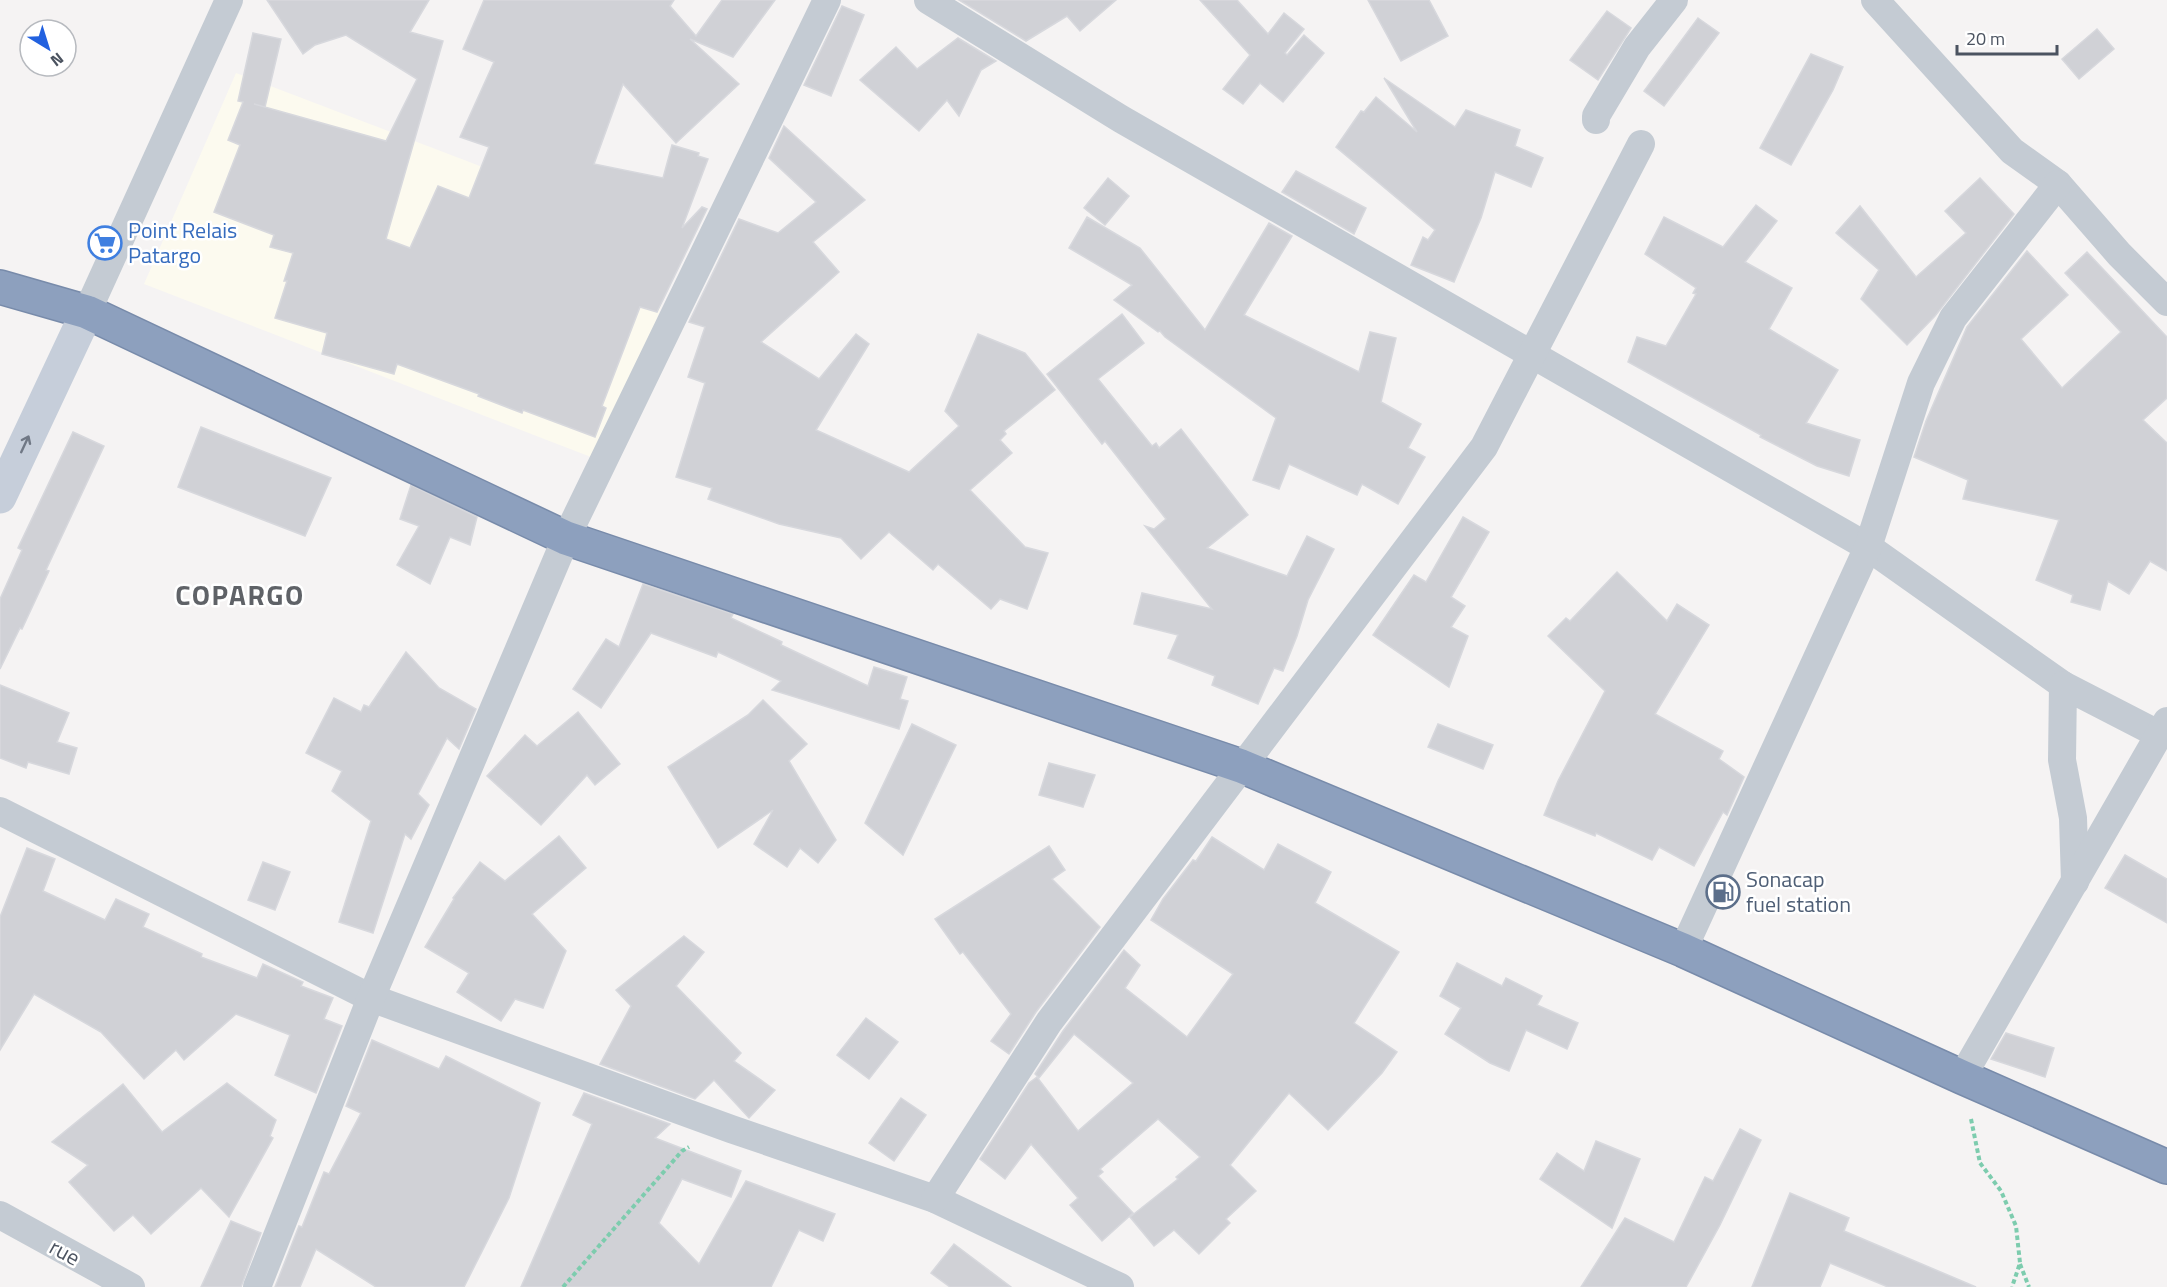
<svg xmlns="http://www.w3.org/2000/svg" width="2167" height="1287" font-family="'Titillium Web',sans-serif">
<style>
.commercial{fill:#fcfaef}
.building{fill:#d0d1d6;stroke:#d7d8dd;stroke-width:1.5}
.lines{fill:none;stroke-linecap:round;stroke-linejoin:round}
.highway-casing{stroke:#788baa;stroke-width:36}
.path{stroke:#7dccae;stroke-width:4;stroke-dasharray:4.5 3;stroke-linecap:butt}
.street{stroke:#c4cbd3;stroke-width:28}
.secondary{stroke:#c6ceda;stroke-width:33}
.highway{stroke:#8da0be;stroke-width:33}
.oneway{stroke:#707885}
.labels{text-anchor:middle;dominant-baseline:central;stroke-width:5;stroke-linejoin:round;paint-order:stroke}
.shop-label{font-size:22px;fill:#366cbe;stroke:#fff;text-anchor:start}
.service-label{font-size:22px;fill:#4e5e75;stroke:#fff;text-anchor:start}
.street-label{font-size:22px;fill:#4b5360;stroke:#fff}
.district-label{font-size:28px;font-weight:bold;letter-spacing:1.5px;fill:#5f6267;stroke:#fff}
</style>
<rect width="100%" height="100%" fill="#f5f3f3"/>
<polygon class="commercial" points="236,73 682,243 609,464 144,284"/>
<g class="building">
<polygon points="267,0 429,0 410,32 443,41 386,239 410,248 438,186 469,198 489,147 460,137 494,62 463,49 484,0 674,0 670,6 696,36 722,0 775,0 733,57 690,39 739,84 676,143 623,84 594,164 663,178 672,145 699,153 698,156 708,159 682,228 702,207 707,209 657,312 640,307 602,406 606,408 595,437 523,410 522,413 478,396 479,394 397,364 394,374 322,354 327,333 275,318 287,281 284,281 293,253 270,247 274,235 214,212 240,145 228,140 243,102 238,101 253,33 281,39 265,107 254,104 386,141 417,79 346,35 315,45 303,54"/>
<polygon points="959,0 1116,0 1080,31 1067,16 1026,41"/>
<polygon points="1200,0 1237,0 1268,34 1284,13 1304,29 1285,53 1287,55 1304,35 1324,53 1283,102 1260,83 1243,104 1223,89 1250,55"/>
<polygon points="1368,0 1429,0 1448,36 1401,61"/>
<polygon points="842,6 864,15 831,96 804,85"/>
<polygon points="1607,11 1631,28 1598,80 1570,60"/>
<polygon points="1698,18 1719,33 1664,106 1644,91"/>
<polygon points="2097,29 2114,49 2079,79 2062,59"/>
<polygon points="958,38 996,61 981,70 959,116 947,100 919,131 860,80 896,47 917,69"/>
<polygon points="1811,54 1843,67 1833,90 1791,165 1760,148"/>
<polygon points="1384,78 1455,127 1466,110 1520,130 1515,146 1543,158 1531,187 1495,172 1481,218 1454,282 1411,265 1423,237 1428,240 1435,230 1336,147 1361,111 1364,112 1376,97 1417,132"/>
<polygon points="784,126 865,200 813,242 839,272 761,342 819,379 856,334 869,344 816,430 909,472 959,426 945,411 978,334 1025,353 1055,390 1004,431 1006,434 1000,440 1012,453 970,490 1025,547 1048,553 1027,609 1000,599 991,609 938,564 933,570 889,532 861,559 841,538 779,524 708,499 712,488 676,477 705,383 688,377 705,327 689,322 739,219 778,233 816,202 769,158"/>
<polygon points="1296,171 1366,208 1354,234 1282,192"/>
<polygon points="1108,178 1129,196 1105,225 1084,208"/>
<polygon points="1980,178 2014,214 1935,316 1907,345 1861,299 1879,270 1836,233 1860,206 1916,277 1966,233 1945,211"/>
<polygon points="1756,205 1777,221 1745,262 1792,288 1769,329 1838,370 1806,423 1860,440 1849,476 1817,466 1760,437 1761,435 1628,362 1637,337 1666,346 1696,294 1693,293 1696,288 1645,254 1664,217 1723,247"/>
<polygon points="1087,217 1140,248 1205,330 1269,223 1292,236 1244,315 1359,372 1370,332 1396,338 1381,402 1421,424 1408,448 1425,457 1398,504 1362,484 1357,495 1289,464 1279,489 1253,480 1276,418 1165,337 1160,331 1158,332 1114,300 1132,285 1069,248"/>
<polygon points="2027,251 2068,295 2021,339 2062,388 2121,332 2065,273 2087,252 2167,337 2167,398 2143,420 2167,443 2167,571 2150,561 2129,594 2108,581 2100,610 2071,602 2073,595 2036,580 2059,520 1963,499 1968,480 1914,457 1926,421 1967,327"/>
<polygon points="1122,314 1144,343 1098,379 1152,446 1156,443 1159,448 1181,429 1248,515 1207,548 1287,576 1307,536 1334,549 1308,600 1297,636 1283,671 1274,668 1258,704 1212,685 1215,676 1168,658 1178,635 1134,624 1142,593 1212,609 1145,526 1154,529 1166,519 1105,441 1102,444 1047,374"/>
<polygon points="201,427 331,478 305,536 178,487"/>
<polygon points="73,432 104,446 46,570 49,571 22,629 20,628 0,669 0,599 22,550 18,548"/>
<polygon points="411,485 477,517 470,545 450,537 430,584 397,565 419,526 400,519"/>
<polygon points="1463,517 1489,532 1451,597 1465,606 1451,627 1468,636 1449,687 1373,635 1414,575 1426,582"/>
<polygon points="1617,572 1667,621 1677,604 1709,625 1655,714 1723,751 1719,759 1744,777 1727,815 1723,812 1694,866 1659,847 1652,860 1596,833 1595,836 1544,815 1558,781 1605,691 1548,636 1566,618 1570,621"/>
<polygon points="643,584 733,614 731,618 782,642 781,645 868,686 874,667 907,677 900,699 908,701 899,729 772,690 781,681 718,652 716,657 651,633 601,708 573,689 606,639 619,647"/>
<polygon points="406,652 439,688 476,709 459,749 447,738 418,794 429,805 411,839 405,834 373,933 339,922 371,821 332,791 342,771 306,753 334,698 361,712 364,705 369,707"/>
<polygon points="0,685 69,713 57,742 77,748 69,774 28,762 26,768 0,758"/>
<polygon points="763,700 807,744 789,761 836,840 818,863 800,848 787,867 754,844 773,810 718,848 668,767 748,715"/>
<polygon points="578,712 620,764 595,785 587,775 541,825 487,776 525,735 537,746"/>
<polygon points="912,724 956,745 903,855 865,823"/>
<polygon points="1438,724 1493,745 1483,769 1428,747"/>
<polygon points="1049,763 1095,775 1083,807 1039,795"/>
<polygon points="559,836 586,868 532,914 566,951 543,1008 515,999 501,1021 457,992 469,973 425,947 454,899 453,898 480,862 505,881"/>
<polygon points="1212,837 1264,870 1278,844 1331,872 1315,903 1399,952 1354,1023 1397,1052 1382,1073 1328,1130 1289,1093 1230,1165 1256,1191 1226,1219 1230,1223 1199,1254 1174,1230 1154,1246 1130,1217 1178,1179 1176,1177 1200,1157 1158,1119 1100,1169 1103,1172 1098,1176 1133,1213 1102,1241 1070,1205 1078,1198 1031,1144 1005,1179 980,1159 1029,1083 1037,1077 1078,1131 1133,1083 1074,1034 1039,1078 1035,1074 1063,1031 1124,950 1140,965 1125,988 1187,1037 1233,974 1151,920 1163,899 1193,860 1196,861"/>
<polygon points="1049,846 1065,870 1052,879 1100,927 1036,1012 1009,1054 991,1041 1011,1014 963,952 960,954 935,919"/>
<polygon points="27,848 55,859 43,891 105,920 116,899 149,914 143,927 202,954 201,957 257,978 263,964 303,982 301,986 333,998 324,1019 342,1026 316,1093 275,1075 290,1035 236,1014 184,1060 176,1050 144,1079 101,1032 34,994 0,1050 0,917"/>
<polygon points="2125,855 2167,879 2167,923 2105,888"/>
<polygon points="263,862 290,872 275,910 248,900"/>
<polygon points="684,936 704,952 676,986 741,1053 734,1061 775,1090 749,1118 714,1080 695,1099 600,1064 631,1006 616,990"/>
<polygon points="1457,963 1502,986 1506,978 1542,996 1537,1005 1578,1023 1567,1049 1526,1030 1509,1071 1490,1063 1445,1034 1461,1008 1440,996"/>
<polygon points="866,1018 898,1042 869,1079 837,1055"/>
<polygon points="2006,1033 2054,1048 2045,1077 1991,1059"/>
<polygon points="372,1040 439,1069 446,1056 540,1103 509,1198 464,1287 376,1287 316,1249 300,1287 275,1287 299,1226 302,1227 324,1172 329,1174 361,1113 346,1106"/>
<polygon points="227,1083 276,1120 270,1136 273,1138 229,1217 201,1188 151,1234 133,1215 114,1231 69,1182 88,1165 52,1142 123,1084 162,1132"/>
<polygon points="584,1093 670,1124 655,1138 741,1171 731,1197 682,1179 659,1223 699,1264 746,1181 835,1214 823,1241 799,1230 771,1287 521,1287 592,1124 573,1115"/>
<polygon points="901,1098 926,1115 894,1161 869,1143"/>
<polygon points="1740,1129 1761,1140 1720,1225 1686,1287 1581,1287 1625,1218 1674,1242 1705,1177 1713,1181"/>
<polygon points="1596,1141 1640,1159 1612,1228 1540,1179 1557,1153 1584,1171"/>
<polygon points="1790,1193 1849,1218 1844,1231 1976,1287 1888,1287 1830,1263 1820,1287 1752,1287"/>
<polygon points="231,1221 261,1233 241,1287 201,1287"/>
<polygon points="954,1244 1011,1287 950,1287 931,1273"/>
</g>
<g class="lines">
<defs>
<polyline id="highway" points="0,287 87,312 566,538 1241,766 1683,950 1962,1077 2167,1167"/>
</defs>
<use href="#highway" class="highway-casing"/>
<g class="path">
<polyline points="1971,1119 1980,1163 2001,1191 2016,1226 2020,1263 2012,1287"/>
<polyline points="2020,1264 2029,1287"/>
<polyline points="563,1287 682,1151 689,1147"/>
</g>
<g class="street">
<polyline points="928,0 1121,119 1868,547 2063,685"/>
<polyline points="1875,0 2012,151 2058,184 2119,254 2167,302"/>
<polyline points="1596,120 1596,116 1637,47 1674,0"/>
<polyline points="87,312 229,0"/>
<polyline points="0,811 371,998 731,1129 935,1199 1120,1287"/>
<polyline points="2075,882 2073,818 2062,760 2063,685 2160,735"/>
<polyline points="1683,950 1868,547 1921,383 1953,318 2058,184"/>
<polyline points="1962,1077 2167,721"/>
<polyline points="935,1199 1049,1022 1484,447 1641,144"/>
<polyline points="0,1215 131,1287"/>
<polyline points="257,1287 371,998 566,538 827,0"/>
</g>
<polyline class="secondary" points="0,497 87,312"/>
<use href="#highway" class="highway"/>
</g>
<defs><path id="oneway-shaft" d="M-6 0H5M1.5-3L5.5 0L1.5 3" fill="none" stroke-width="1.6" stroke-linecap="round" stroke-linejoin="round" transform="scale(1.5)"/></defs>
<use class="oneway" href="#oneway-shaft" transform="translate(25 444) rotate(-65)"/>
<defs>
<symbol id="supermarket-ring" viewBox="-11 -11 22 22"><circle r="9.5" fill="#fff" stroke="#3f7fe0" stroke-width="1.5"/><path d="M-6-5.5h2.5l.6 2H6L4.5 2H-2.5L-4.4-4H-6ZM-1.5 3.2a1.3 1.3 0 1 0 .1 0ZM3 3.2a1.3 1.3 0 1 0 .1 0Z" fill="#3f7fe0"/></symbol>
<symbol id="fuel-ring" viewBox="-11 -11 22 22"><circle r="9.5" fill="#fff" stroke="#5c6f8a" stroke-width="1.5"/><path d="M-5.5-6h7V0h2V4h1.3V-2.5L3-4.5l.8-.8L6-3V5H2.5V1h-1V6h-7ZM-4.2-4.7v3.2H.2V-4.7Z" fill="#5c6f8a"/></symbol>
</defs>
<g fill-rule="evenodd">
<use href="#supermarket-ring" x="86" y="224" width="38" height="38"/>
<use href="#fuel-ring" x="1704" y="873" width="38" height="38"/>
</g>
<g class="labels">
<g class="shop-label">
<text x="128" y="230">Point Relais<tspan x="128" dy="25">Patargo</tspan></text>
</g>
<g class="service-label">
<text x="1746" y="879">Sonacap<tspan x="1746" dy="25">fuel station</tspan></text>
</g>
<g class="street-label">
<text transform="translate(65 1252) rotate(29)">rue</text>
</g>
<g class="district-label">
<text x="240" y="594">COPARGO</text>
</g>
</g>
<g transform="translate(48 48) rotate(142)"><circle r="28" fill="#ffffff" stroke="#b7babf" stroke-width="1.5"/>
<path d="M0-4.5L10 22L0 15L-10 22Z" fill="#2261df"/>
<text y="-9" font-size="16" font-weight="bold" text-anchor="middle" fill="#4b5360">N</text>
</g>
<path d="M1957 45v9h100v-9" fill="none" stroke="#4b5360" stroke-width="3"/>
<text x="1966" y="45" font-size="18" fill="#4b5360" stroke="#ffffff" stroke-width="4.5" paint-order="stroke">20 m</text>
</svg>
